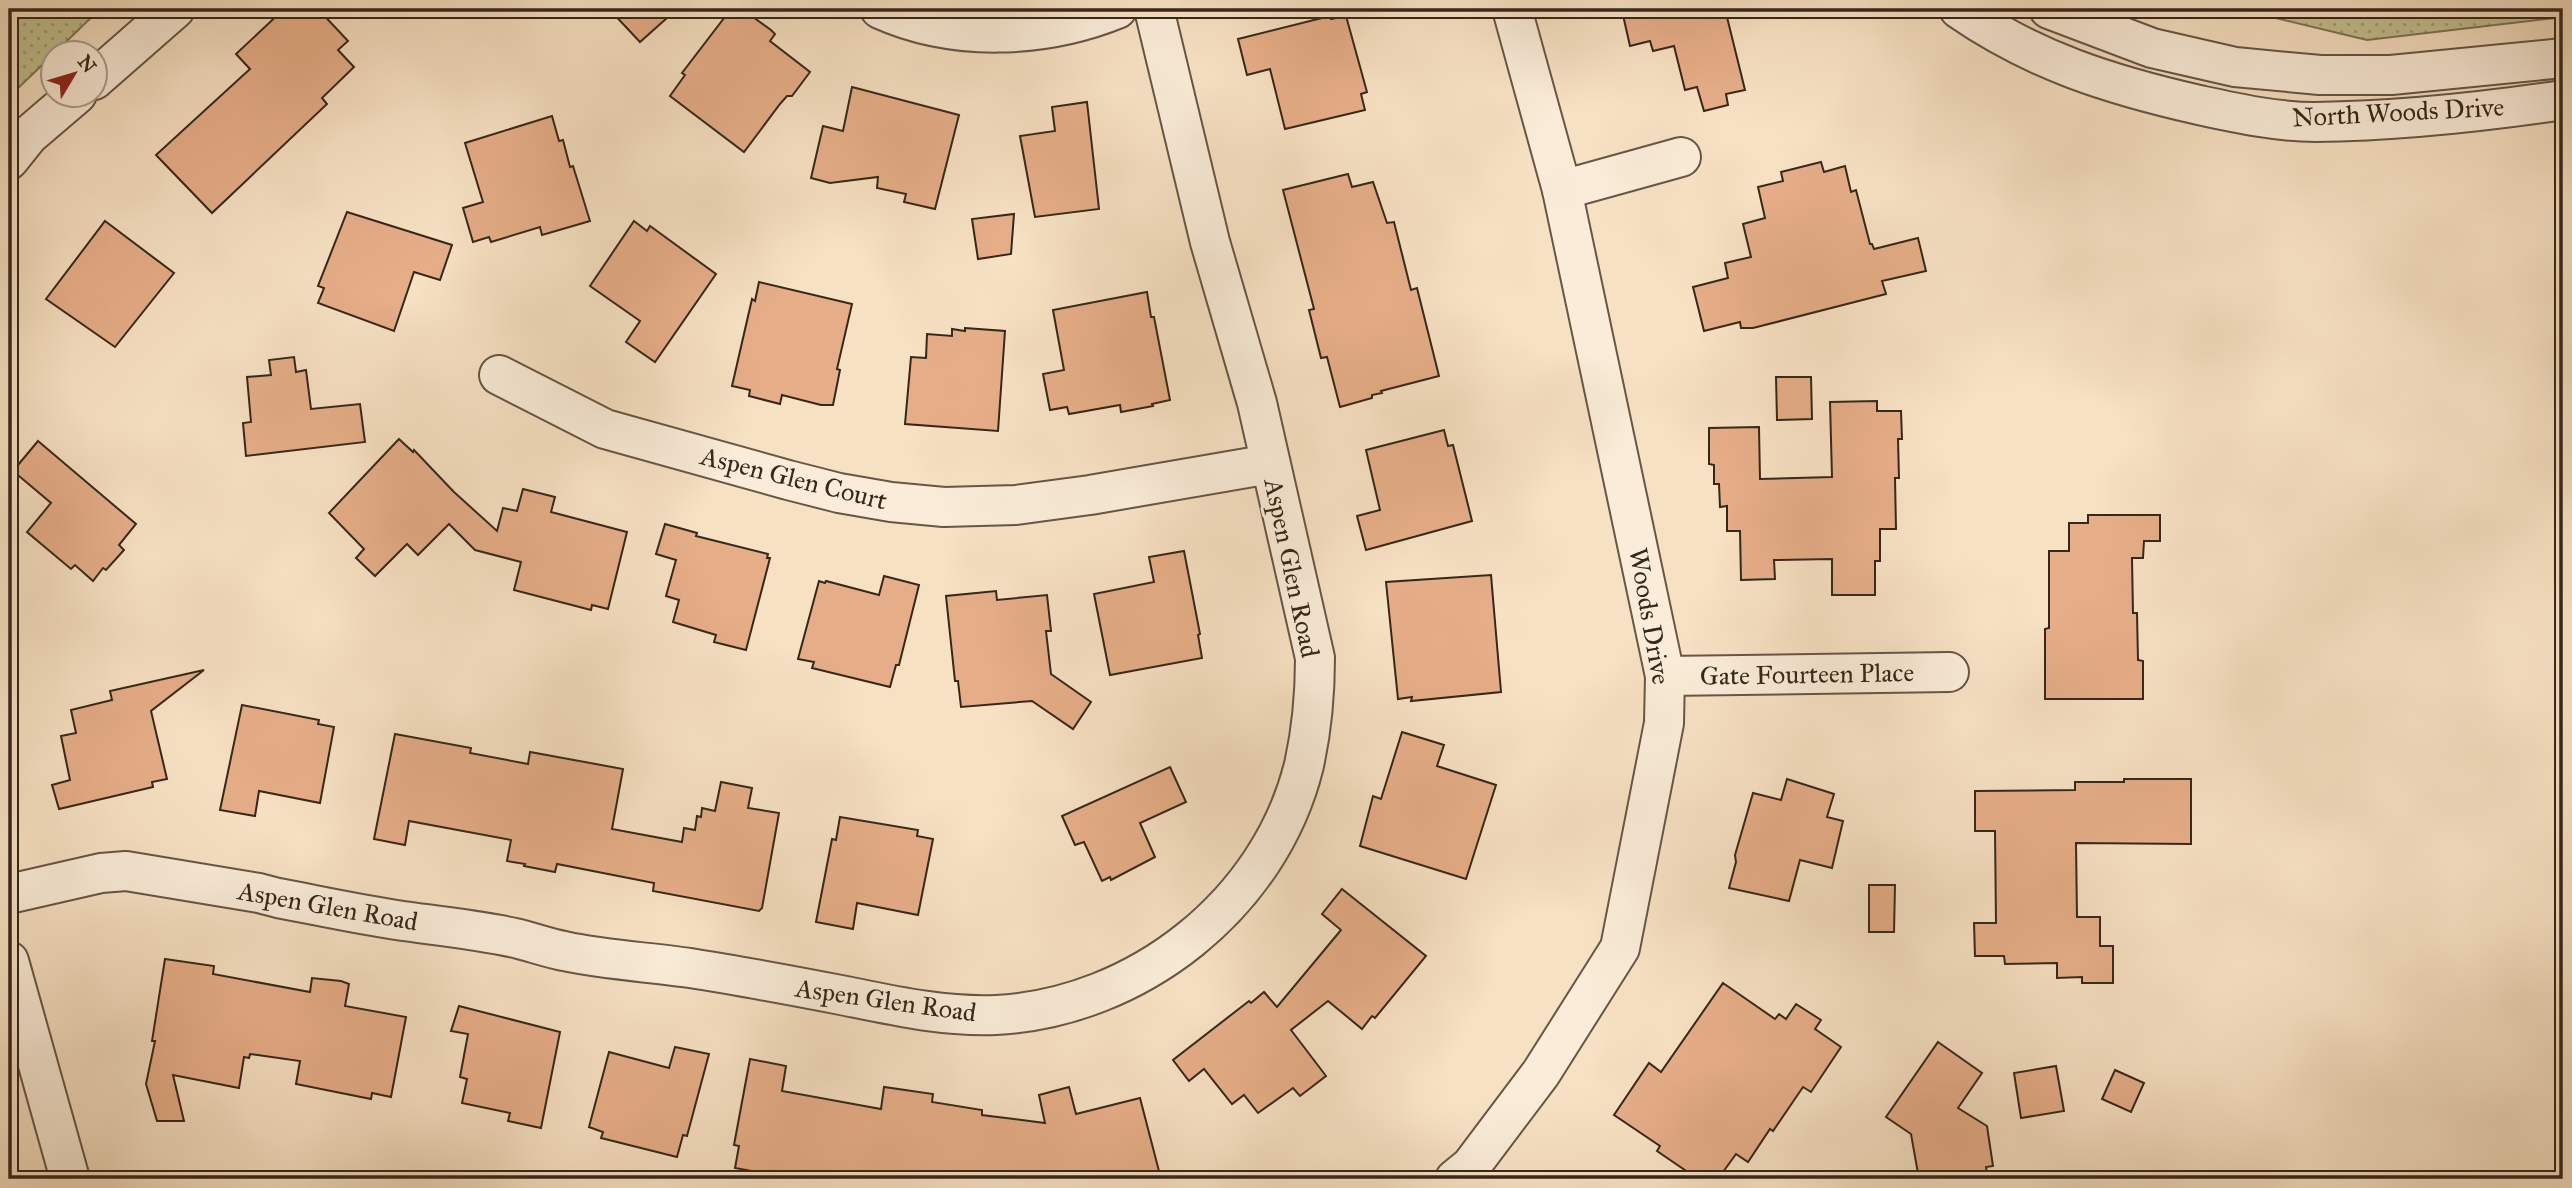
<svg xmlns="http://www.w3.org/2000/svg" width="2572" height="1188" font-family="'IM FELL Great Primer',serif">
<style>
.park{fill:url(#park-dots);stroke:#7c7456;stroke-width:2}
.building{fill:#e6ae88;stroke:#35271b;stroke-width:2}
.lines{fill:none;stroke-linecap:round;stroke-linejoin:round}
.minor-casing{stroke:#665645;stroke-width:42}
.minor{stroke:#faecd8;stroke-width:38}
.labels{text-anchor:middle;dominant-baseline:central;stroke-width:6;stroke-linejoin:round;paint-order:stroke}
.street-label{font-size:26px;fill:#35271b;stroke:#faecd8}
</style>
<defs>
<pattern id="park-dots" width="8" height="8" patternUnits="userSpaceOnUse" patternTransform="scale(1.75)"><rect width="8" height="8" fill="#c3c190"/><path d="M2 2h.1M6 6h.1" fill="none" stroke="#9f9d75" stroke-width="1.8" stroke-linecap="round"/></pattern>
</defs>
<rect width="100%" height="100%" fill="#f7e1c3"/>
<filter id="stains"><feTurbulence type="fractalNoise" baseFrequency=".00286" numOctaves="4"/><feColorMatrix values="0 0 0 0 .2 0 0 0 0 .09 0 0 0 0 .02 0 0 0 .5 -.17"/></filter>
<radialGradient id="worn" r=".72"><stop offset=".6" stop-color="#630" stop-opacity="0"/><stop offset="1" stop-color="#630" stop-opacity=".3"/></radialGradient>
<g class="park">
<polygon points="9,9 100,9 9,97"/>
<polygon points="2238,9 2563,9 2563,17 2367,40"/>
</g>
<g class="building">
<polygon points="284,9 318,9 348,41 338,50 354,67 322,98 327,104 212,213 156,155 250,69 236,54"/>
<polygon points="609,9 677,9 640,42"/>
<polygon points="731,9 742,9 771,30 775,34 770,41 810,72 792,96 787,96 780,104 744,152 670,96 685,75 682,73"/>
<polygon points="1630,9 1725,9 1745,90 1726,94 1728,105 1704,111 1697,87 1685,90 1674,46 1653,51 1650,41 1630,46 1623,15 1631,14"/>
<polygon points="1330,16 1331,19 1346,16 1367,92 1361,94 1365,110 1285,129 1270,69 1247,75 1238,39"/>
<polygon points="852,87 959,115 935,209 904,202 906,194 877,188 878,177 830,183 811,178 823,126 843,131"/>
<polygon points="1087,102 1099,209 1035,217 1020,136 1055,131 1052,107"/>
<polygon points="552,116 559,141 563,140 570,167 573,166 590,221 542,235 540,227 491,242 489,237 473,242 463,208 483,202 465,143"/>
<polygon points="1821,162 1824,172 1845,166 1851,192 1856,190 1870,244 1872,244 1874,249 1918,238 1926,271 1882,281 1886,294 1753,328 1741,328 1740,322 1704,331 1693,287 1728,278 1725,263 1751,257 1743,224 1765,218 1758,187 1783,181 1781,172"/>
<polygon points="1348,174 1352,187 1373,182 1387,223 1394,222 1411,290 1417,288 1439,376 1381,391 1382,393 1372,395 1372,398 1340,407 1327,357 1321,358 1309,310 1314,309 1283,190"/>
<polygon points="347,212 452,245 440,280 414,272 394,331 318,303 324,288 318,286"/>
<polygon points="1014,214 1011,254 978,259 972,219"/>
<polygon points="105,221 174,273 115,347 46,299"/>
<polygon points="634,221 647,231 650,226 716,274 655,362 626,342 640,321 590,286"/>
<polygon points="759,282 852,304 837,369 840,370 833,405 821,405 782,395 780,404 749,396 750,390 732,386 752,299 755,301"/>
<polygon points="1147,292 1151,317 1154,317 1170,400 1152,404 1153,406 1121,412 1120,405 1069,414 1067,407 1050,410 1043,374 1064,370 1053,310"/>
<polygon points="965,328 1005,331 998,431 905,424 911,357 926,358 927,334 952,336 952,329 965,331"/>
<polygon points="294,357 296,372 306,370 311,409 360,404 365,442 246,456 243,423 251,422 247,377 271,375 269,360"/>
<polygon points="1776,377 1811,377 1812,419 1777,420"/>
<polygon points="1877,401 1877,411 1901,411 1902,439 1898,439 1899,478 1895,478 1896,529 1880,529 1880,561 1875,561 1875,595 1832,595 1832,559 1774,560 1775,579 1741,580 1740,531 1727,531 1727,506 1720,507 1719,484 1714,484 1714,465 1709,464 1709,428 1759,427 1760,479 1832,477 1830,402"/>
<polygon points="1444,430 1448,446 1453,445 1472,521 1366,550 1357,516 1380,510 1366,450"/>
<polygon points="399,439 413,452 414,450 454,492 497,531 503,508 517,511 523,489 555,497 551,512 627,532 608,609 592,605 591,610 514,590 521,562 475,550 449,524 418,555 407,544 375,576 356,558 364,549 329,513"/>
<polygon points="38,441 136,524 119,545 124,550 106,570 103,568 93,581 75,565 71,569 27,532 51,503 13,471"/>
<polygon points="2088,515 2160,515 2160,541 2144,541 2143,558 2132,558 2133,613 2137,613 2138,660 2143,661 2143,699 2045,699 2045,629 2049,628 2049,551 2069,551 2069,523 2088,523"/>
<polygon points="665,524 697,533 696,536 768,554 767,558 770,558 746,650 714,642 716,635 673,622 679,600 666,596 676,560 656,554"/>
<polygon points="1184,551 1200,634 1198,635 1202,658 1110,675 1094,594 1154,582 1149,557"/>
<polygon points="1491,575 1501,692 1411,701 1412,697 1398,699 1386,582"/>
<polygon points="884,576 919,585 899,665 896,665 890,687 812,668 814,662 798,659 819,581 825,583 826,581 879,595"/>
<polygon points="996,591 997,600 1047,595 1051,631 1046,631 1051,674 1091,702 1073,729 1032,701 961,707 958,681 955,681 946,596"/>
<polygon points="204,670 151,711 167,779 152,782 153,787 59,809 52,785 70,780 61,736 76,733 71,710 112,700 110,691"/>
<polygon points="242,705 319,720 318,724 334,727 320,803 259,791 255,816 220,810"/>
<polygon points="1402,732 1444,745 1437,766 1496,785 1466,879 1360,846 1373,796 1381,799"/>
<polygon points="395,734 471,748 470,753 528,764 530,752 623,769 612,829 682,842 684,828 695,830 697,816 701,817 702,808 715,811 721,782 752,788 748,808 779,813 762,908 759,911 653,891 654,883 557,864 555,872 524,866 525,864 507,861 511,840 409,821 405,845 374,839"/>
<polygon points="1170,767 1186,802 1140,823 1155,857 1111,880 1110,877 1102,881 1084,842 1075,845 1062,816"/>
<polygon points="1787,779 1834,794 1827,817 1843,821 1832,868 1800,860 1789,901 1729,888 1736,862 1735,855 1753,793 1781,800"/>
<polygon points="2124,779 2191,779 2191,844 2076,843 2077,917 2100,917 2100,946 2113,946 2113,983 2082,983 2082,977 2057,978 2057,963 2005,964 2004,956 1975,956 1974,923 1996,923 1995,831 1975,831 1975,791 2075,790 2075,782 2124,782"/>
<polygon points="840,817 918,830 917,836 933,839 918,915 857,903 853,929 816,922 832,839 836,840"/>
<polygon points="1869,885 1895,885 1894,932 1869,932"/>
<polygon points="1342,889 1426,956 1375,1018 1372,1016 1362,1029 1328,1001 1291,1030 1326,1076 1300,1096 1293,1088 1258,1113 1244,1095 1232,1104 1204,1069 1189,1081 1173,1060 1249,1001 1251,1003 1264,992 1277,1007 1341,930 1322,914"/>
<polygon points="165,959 214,966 213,974 310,992 312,978 341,981 349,984 345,1006 406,1017 391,1097 372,1093 371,1099 296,1084 300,1061 250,1054 249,1058 244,1057 239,1088 173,1075 184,1121 157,1121 146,1084 155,1041 152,1041"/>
<polygon points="1723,983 1775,1019 1779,1014 1786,1019 1796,1004 1821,1020 1815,1029 1841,1047 1811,1092 1803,1087 1773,1131 1770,1129 1748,1162 1736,1154 1718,1179 1698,1179 1657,1151 1660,1146 1614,1115 1649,1063 1661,1072"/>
<polygon points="459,1006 560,1032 541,1128 508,1121 510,1113 462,1103 467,1079 460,1077 468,1034 451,1031"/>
<polygon points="1938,1042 1982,1073 1958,1108 1987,1126 1993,1166 1986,1167 1988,1179 1919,1179 1911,1134 1886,1117"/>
<polygon points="675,1047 709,1054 687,1136 683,1135 677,1157 601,1138 603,1132 589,1127 609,1052 669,1068"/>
<polygon points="750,1059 786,1066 782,1091 881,1109 884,1087 933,1094 932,1102 982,1110 982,1115 1045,1123 1039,1095 1069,1087 1076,1114 1140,1098 1160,1175 1143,1179 779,1179 780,1176 735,1168 739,1146 734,1145"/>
<polygon points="2056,1066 2064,1111 2021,1118 2014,1073"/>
<polygon points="2115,1070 2144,1083 2131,1112 2102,1099"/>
</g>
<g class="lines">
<defs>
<g id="minor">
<path d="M 880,9 C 953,42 1043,39 1117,9"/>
<path d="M 1959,9 C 2034,61 2111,85 2199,105 C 2236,113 2276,122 2315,122 C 2397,121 2482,112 2563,100"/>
<polyline points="2049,9 2152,48 2235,67 2320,75 2391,75 2563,58"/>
<polyline points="94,80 175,9"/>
<polyline points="9,160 29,135 77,94"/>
<polyline points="1562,190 1681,157"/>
<polyline points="499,375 605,429 788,480 839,493 891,502 944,507 1016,505 1090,495 1270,464"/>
<polyline points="1665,676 1949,672"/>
<path d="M 9,894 L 101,873 L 126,871 L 259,893 L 278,898 C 320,906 361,915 403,921 C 440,926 478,930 515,938 C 532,942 548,948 564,951 C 606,960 648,962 690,968 C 742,976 794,986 846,996 C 895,1006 945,1017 996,1015 C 1137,1008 1270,904 1304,765 C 1312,729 1315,695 1315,658 L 1257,403 L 1210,242 L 1154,9"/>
<polyline points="9,961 70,1179"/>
<polyline points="1455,1179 1471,1166 1541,1073 1620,948 1664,723 1665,676 1562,190 1512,9"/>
</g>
</defs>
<use href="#minor" class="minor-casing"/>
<use href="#minor" class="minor"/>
</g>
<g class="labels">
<g class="street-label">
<text transform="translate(2398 112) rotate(-3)">North Woods Drive</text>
<text transform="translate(794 478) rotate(14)">Aspen Glen Court</text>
<text transform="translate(1292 568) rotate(78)">Aspen Glen Road</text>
<text transform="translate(1650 616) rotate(80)">Woods Drive</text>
<text transform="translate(1807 674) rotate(-1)">Gate Fourteen Place</text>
<text transform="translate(328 906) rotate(10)">Aspen Glen Road</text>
<text transform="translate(886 1000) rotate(8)">Aspen Glen Road</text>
</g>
</g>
<rect width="2572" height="1188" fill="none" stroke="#f7e1c3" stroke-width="35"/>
<rect x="10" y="10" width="2551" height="1167" fill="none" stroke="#35271b" stroke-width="3.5"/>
<rect x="18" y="18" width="2537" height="1153" fill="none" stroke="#35271b" stroke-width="2"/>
<g transform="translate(74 74) rotate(52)"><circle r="33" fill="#faecd8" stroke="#ab9d8c" stroke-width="2"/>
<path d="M0-5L12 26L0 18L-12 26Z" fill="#8f2418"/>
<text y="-10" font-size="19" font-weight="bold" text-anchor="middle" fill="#35271b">N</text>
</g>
<rect width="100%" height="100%" filter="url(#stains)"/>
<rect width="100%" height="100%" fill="url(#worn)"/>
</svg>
